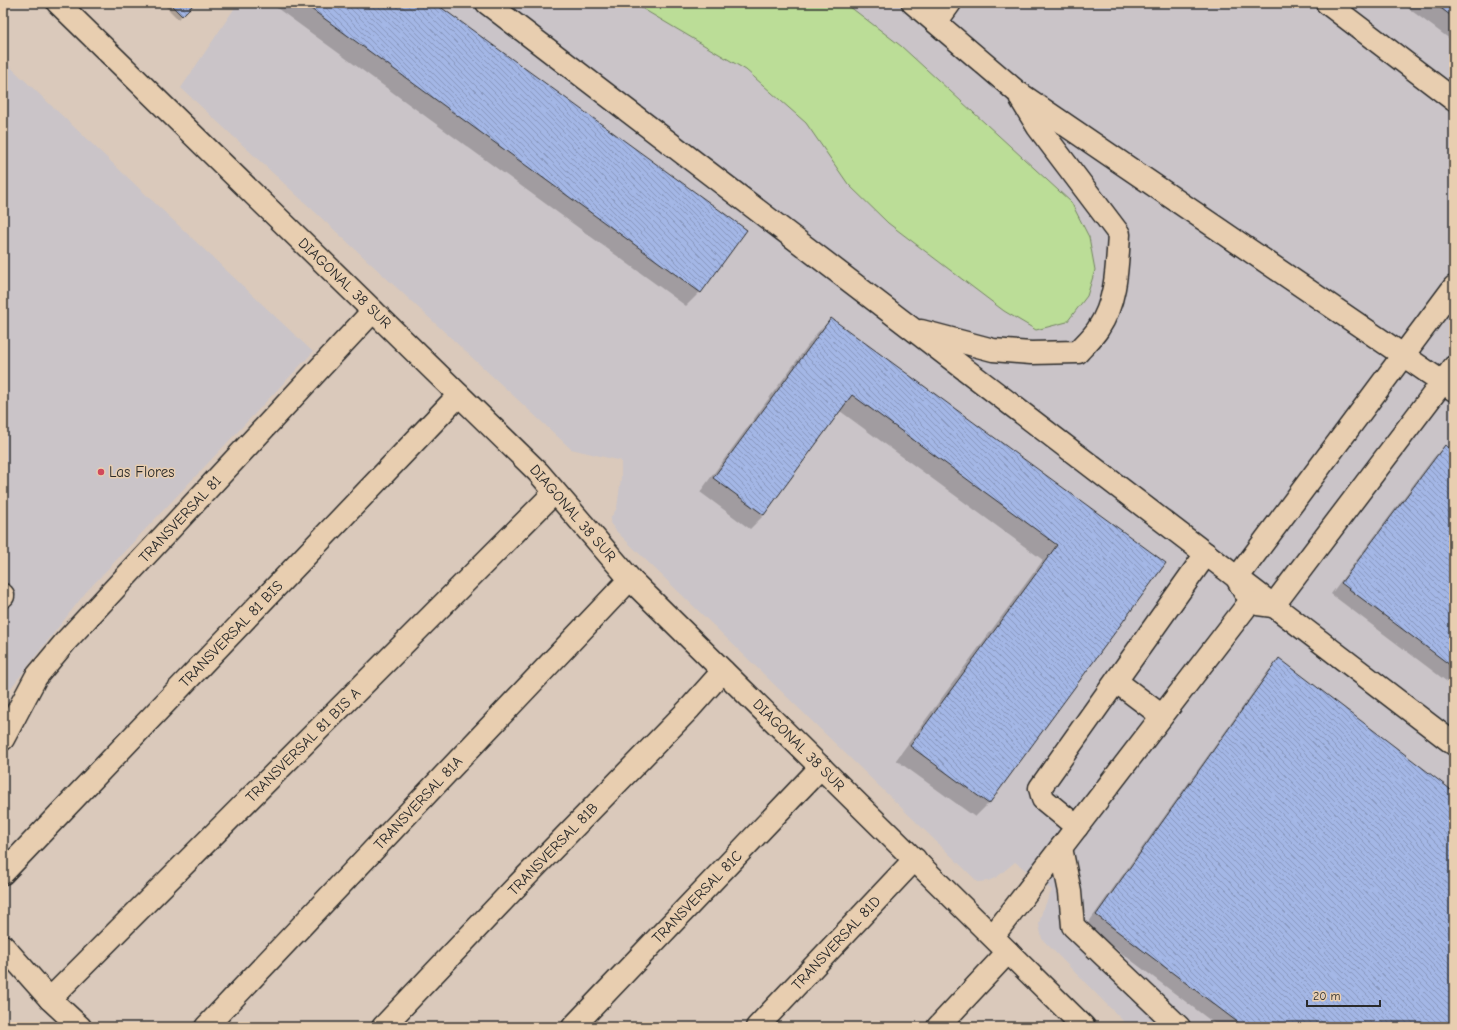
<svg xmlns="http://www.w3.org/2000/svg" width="1457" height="1030" font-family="'Comic Neue',sans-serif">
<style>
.built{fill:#cac4c8}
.grass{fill:#bbdd97;stroke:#738461}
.shadow{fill:#0003}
.building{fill:url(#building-back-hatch);stroke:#2b2b2b}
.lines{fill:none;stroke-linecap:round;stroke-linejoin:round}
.minor-casing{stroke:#2b2b2b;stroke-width:25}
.minor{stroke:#e8ceb0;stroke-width:22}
.poi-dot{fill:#d1495b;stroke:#e8ceb0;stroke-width:1.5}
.labels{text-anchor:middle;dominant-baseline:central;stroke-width:3;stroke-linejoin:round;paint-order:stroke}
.street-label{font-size:15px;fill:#2b2b2b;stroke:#e8ceb0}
.poi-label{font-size:15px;fill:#2b2b2b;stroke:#e8ceb0;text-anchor:start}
</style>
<defs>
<pattern id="building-back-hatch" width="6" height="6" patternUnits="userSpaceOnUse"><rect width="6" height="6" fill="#a4b7e6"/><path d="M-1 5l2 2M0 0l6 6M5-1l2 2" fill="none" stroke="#8695bb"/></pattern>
</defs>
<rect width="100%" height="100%" fill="#dac9bb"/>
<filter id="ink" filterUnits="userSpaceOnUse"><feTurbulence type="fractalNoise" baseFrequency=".025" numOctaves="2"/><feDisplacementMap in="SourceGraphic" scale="8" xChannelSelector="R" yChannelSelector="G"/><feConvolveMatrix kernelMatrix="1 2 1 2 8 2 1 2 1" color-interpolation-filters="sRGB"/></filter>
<g filter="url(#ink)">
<g class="built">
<polygon points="238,3 1454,3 1454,1027 1129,1027 1042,939 1039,924 1042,912 1052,890 1015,862 997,877 988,881 978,882 617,532 610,523 611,517 617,508 621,478 621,461 571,449 181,88"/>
<polygon points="3,60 313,352 86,592 3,698"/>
</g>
<polygon class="grass" points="633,3 845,3 901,46 1071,202 1089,237 1095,270 1087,296 1067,322 1036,330 1004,311 888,223 848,184 806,123 746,70"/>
<g class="shadow">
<polygon points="162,3 194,3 178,19"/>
<polygon points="270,3 433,3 700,292 686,306"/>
<polygon points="1401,3 1454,3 1454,42"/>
<polygon points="831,319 1165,563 989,803 975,817 896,760 1043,560 840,411 764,515 750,529 700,492 817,333"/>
<polygon points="1445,446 1454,453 1454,687 1331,594 1434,457"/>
<polygon points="1280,660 1454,793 1454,1027 1219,1027 1086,926 1269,670"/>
</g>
<g class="building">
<polygon points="169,3 195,3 182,16"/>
<polygon points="303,3 435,3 747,230 701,293"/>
<polygon points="1434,3 1454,3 1454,18"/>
<polygon points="831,318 1166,563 989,804 910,746 1057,545 852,395 764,515 713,478"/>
<polygon points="1445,445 1454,451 1454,668 1341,583"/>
<polygon points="1279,658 1454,792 1454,1027 1244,1027 1096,915"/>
</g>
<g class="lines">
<defs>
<g id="minor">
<polyline points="58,3 538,472 630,579 1084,1027"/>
<polyline points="487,3 1454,744"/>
<polyline points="913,3 1016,91 1454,390"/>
<polyline points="1327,3 1454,100"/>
<polyline points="937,21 950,3"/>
<path d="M 921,331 L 993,350 L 1031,353 L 1078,352 C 1084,345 1093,337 1098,329 C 1117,301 1117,266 1119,234 L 1038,127 L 1021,99"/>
<polyline points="1244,591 1237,578 1454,287"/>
<polyline points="3,595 3,596"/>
<polyline points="1258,604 1273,606 1454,367"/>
<polyline points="1117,682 1162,716"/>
<polyline points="3,739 36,677 66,641 373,311"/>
<polyline points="1077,827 1043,799 1040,788 1206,554"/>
<polyline points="1061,848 1070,892 1073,926 1179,1027"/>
<polyline points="3,873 459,395"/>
<polyline points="993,936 1249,603"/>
<polyline points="3,946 50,999 80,1027"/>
<polyline points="50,999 555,492"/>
<polyline points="206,1027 630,579"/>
<polyline points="383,1027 512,891 690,708 723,671"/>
<polyline points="573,1027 821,767"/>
<polyline points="757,1027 915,859"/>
<polyline points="938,1027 1008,952"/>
</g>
</defs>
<use href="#minor" class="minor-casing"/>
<use href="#minor" class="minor"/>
</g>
</g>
<circle class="poi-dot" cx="101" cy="472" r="4"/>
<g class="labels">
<g class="street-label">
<text transform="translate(345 283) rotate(44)">DIAGONAL 38 SUR</text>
<text transform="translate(573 513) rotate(49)">DIAGONAL 38 SUR</text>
<text transform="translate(180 519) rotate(-47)">TRANSVERSAL 81</text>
<text transform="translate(231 634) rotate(-46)">TRANSVERSAL 81 BIS</text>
<text transform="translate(303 745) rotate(-45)">TRANSVERSAL 81 BIS A</text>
<text transform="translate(799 745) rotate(45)">DIAGONAL 38 SUR</text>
<text transform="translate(418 803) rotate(-47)">TRANSVERSAL 81A</text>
<text transform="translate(553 849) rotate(-46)">TRANSVERSAL 81B</text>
<text transform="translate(697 897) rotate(-46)">TRANSVERSAL 81C</text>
<text transform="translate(836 943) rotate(-47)">TRANSVERSAL 81D</text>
</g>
<g class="poi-label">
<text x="109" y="472">Las Flores</text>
</g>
</g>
<rect width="1457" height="1030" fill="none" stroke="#e8ceb0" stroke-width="16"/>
<rect x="8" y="8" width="1441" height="1014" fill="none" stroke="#2b2b2b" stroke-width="1.5" filter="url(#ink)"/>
<path d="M1307 1000v6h73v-6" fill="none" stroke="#2b2b2b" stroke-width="2"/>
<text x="1313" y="1000" font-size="12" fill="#2b2b2b" stroke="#e8ceb0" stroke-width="3" paint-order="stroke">20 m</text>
</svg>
